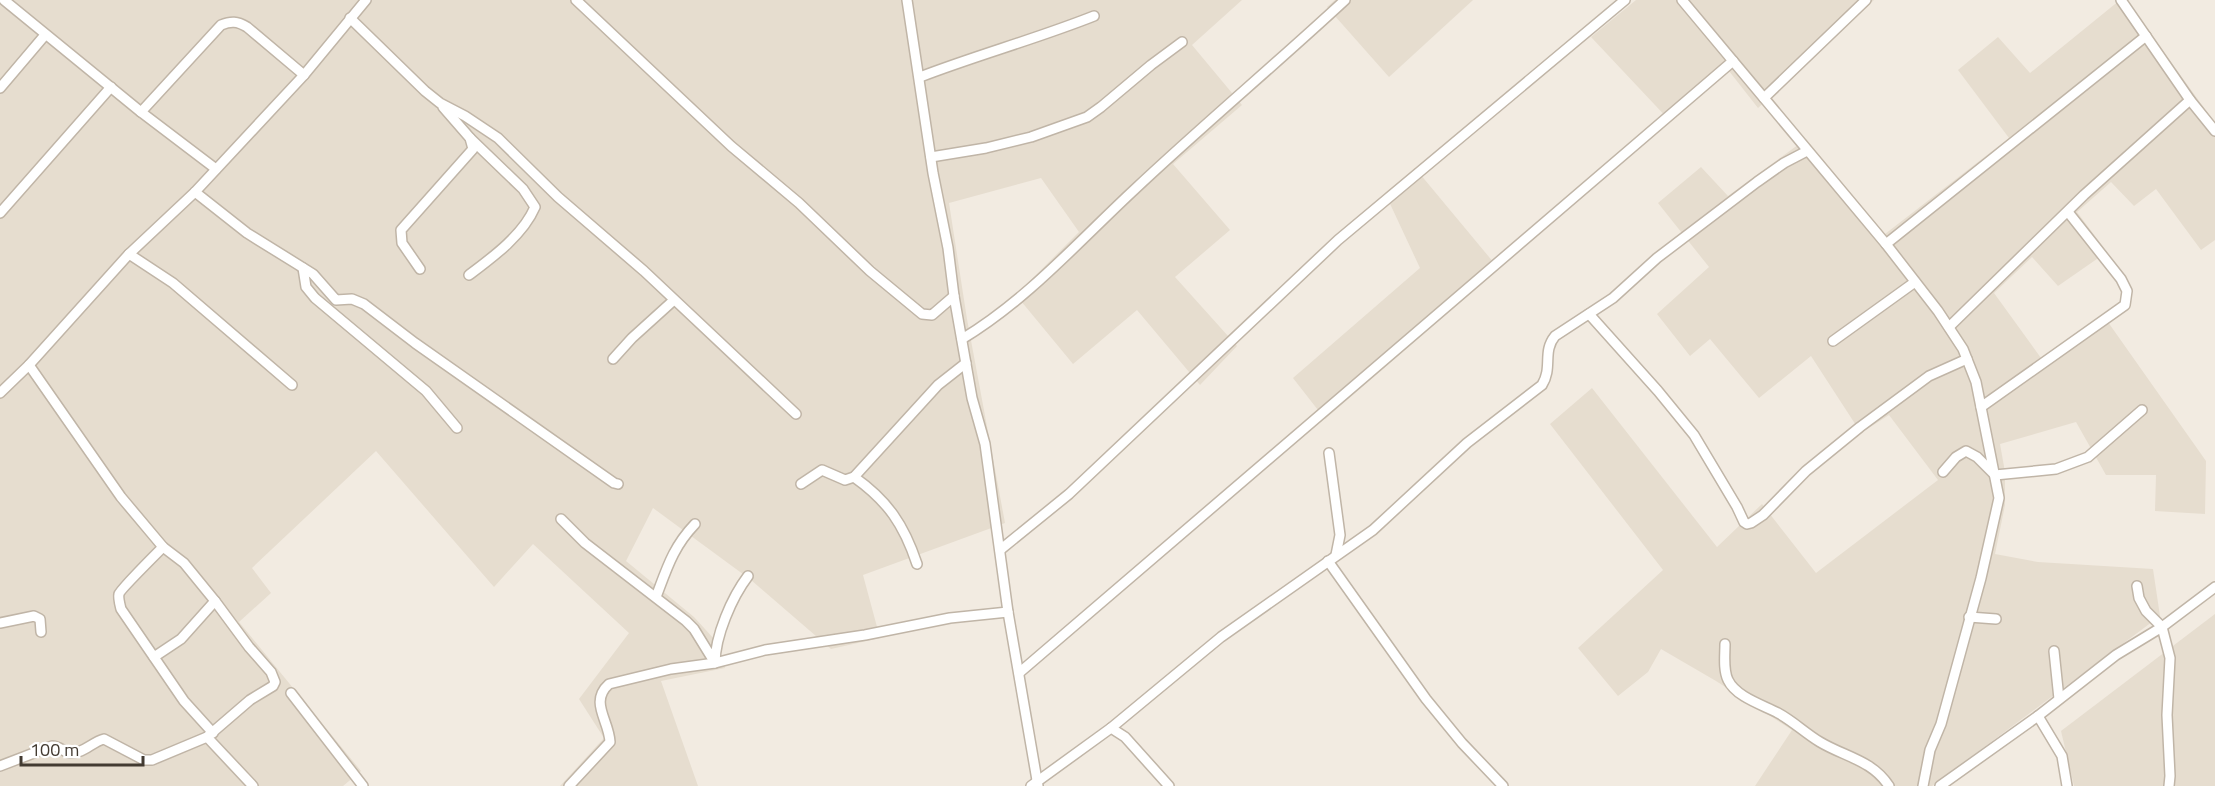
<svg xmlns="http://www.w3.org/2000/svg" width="2215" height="786" font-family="'Titillium Web',sans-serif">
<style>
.residential{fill:#e6ddcf}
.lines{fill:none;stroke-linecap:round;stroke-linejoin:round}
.minor-casing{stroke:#c0b5a7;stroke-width:12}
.minor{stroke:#fff;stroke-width:9}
</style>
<rect width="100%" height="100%" fill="#f2ebe1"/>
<g class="residential">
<polygon points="0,0 1242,0 1192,45 1242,105 1173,164 1230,230 1175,277 1237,346 1200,385 1137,310 1073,364 1016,295 1079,232 1041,178 949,203 967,319 1005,523 863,575 880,638 831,649 751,580 653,508 626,561 694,617 715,640 725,668 661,681 698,786 560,786 604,738 579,699 629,633 533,544 494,587 376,451 252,568 271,593 239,622 361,771 343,786 0,786"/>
<polygon points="1335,0 1473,0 1389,77 1327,7"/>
<polygon points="1636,0 1874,0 1758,108 1729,71 1670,121 1591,37"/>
<polygon points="2120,0 2126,0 2215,123 2215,240 2201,250 2156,189 2134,206 2111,182 2077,212 2107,252 2058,286 2032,257 1994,293 2041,358 2103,315 2206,461 2205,514 2155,511 2156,475 2106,475 2076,422 2000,444 2005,472 2005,505 1995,554 2038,562 2153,569 2160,616 1932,786 1755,786 1792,730 1716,681 1661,649 1648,672 1618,696 1578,648 1663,570 1550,424 1592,388 1717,547 1762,504 1816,573 1938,480 1889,415 1861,433 1811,356 1759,398 1710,339 1690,356 1657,314 1709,267 1658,203 1701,167 1728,196 1806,139 1885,234 2009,138 1958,70 1998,37 2030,73"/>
<polygon points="1415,168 1499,269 1325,419 1293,378 1420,268 1385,193"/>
<polygon points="2215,614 2215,786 2074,786 2061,731"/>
</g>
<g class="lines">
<defs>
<g id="minor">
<polyline points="4,0 141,112 216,169"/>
<polyline points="576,0 731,146 799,203 870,271 922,314 932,315 954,296"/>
<polyline points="907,0 933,173 948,248 954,296 972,398 985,444 1008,612 1038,786"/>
<polyline points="1682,0 1886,244 1938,311 1963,349 1976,382 1999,498 1981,578 1941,724 1930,750 1923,786"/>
<polyline points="2121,0 2190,100 2215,131"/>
<polyline points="350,18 425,91 440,103 465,116 498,138 558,197 644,271 796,414"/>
<path d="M 920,77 C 977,55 1036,39 1094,16"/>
<polyline points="0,88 45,35"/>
<polyline points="1764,98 1866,0"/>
<path d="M 141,112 L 221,25 C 231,21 237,21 247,27 L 304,75"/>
<polyline points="931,157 986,148 1031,137 1087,117 1101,107 1151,65 1182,42"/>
<polyline points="195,192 247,233 313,274 336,300 352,299 364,304 415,343 614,483 618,484"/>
<polyline points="0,213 111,87"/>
<polyline points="1886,244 2146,36"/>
<polyline points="129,254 173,283 292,385"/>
<polyline points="303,268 306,287 315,298 426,391 457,428"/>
<polyline points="420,269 402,243 401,230 473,149 470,138 443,107"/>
<path d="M 469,275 C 493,257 523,235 535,207 L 523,189 L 470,138"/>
<polyline points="1589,314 1658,391 1694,435 1737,507 1744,522 1747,524 1751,523 1763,515 1806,471 1860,427 1929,376 1967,359"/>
<polyline points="1949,327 2084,195 2190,100"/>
<path d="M 962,339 C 1027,300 1079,241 1134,190 C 1203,125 1276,64 1345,0"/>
<polyline points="1833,341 1915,282"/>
<polyline points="613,359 632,338 674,300"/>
<polyline points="0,393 29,365 129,254 195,192 304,75 366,0"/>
<polyline points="1981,407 2125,305 2127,291 2121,279 2068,212"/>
<polyline points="1329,453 1340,535 1336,555"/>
<polyline points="1943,472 1956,457 1966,451 1977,457 1995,475 2056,469 2088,457 2142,410"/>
<path d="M 854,477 C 888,501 904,525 917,564"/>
<polyline points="801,484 822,470 845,480 854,477 938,385 966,363"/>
<path d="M 561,519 L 585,543 L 686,621 L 694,629 L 715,663 C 715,636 732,597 748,576"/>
<path d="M 163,547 C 156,554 120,590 119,594 C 118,598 120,605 121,609 L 184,701 L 213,733"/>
<polyline points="1000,550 1069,494 1338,240 1625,0"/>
<polyline points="1328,561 1426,699 1462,743 1503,786"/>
<polyline points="2137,586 2139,598 2146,611 2162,627 2170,658 2167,715 2170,776 2169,786"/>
<path d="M 656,597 C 667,568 673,547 695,524"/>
<polyline points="1969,617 1996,619"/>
<polyline points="0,623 34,616 40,619 41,632"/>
<path d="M 1725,644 C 1725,655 1723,670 1728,680 C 1736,697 1763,705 1778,713 C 1793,721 1805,733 1820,742 C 1845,757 1872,760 1889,786"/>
<polyline points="2054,651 2059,699"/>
<polyline points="154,657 181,639 215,601"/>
<polyline points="1019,673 1733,61"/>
<polyline points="291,693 363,786"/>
<polyline points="2038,716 2062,756 2067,786"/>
<path d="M 1111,728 L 1221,637 L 1373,530 L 1467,443 L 1542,385 C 1553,367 1542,352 1555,336 L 1613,298 L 1657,258 L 1757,182 L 1784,163 L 1807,151"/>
<polyline points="207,737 253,786"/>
<path d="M 0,766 L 52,746 C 60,746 63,752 70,753 C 83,754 92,742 104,739 L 144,760 L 152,760 L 207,737 L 250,700 L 273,686 L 275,682 L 271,672 L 249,647 L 215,601 L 184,563 L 163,547 L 121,497 L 29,365"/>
<path d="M 569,786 L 610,742 C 609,720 589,702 609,684 L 671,669 L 715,663 L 765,650 L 865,635 L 950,618 L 1008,612"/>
<polyline points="1031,786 1111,728 1125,737 1169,786"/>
<polyline points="1940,786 2038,716 2116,655 2162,627 2215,587"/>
</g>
</defs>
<use href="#minor" class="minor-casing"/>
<use href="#minor" class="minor"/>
</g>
<path d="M21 756v9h122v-9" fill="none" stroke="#433b32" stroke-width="3"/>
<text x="30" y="756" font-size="18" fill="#433b32" stroke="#ffffff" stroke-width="4.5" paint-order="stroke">100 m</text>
</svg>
